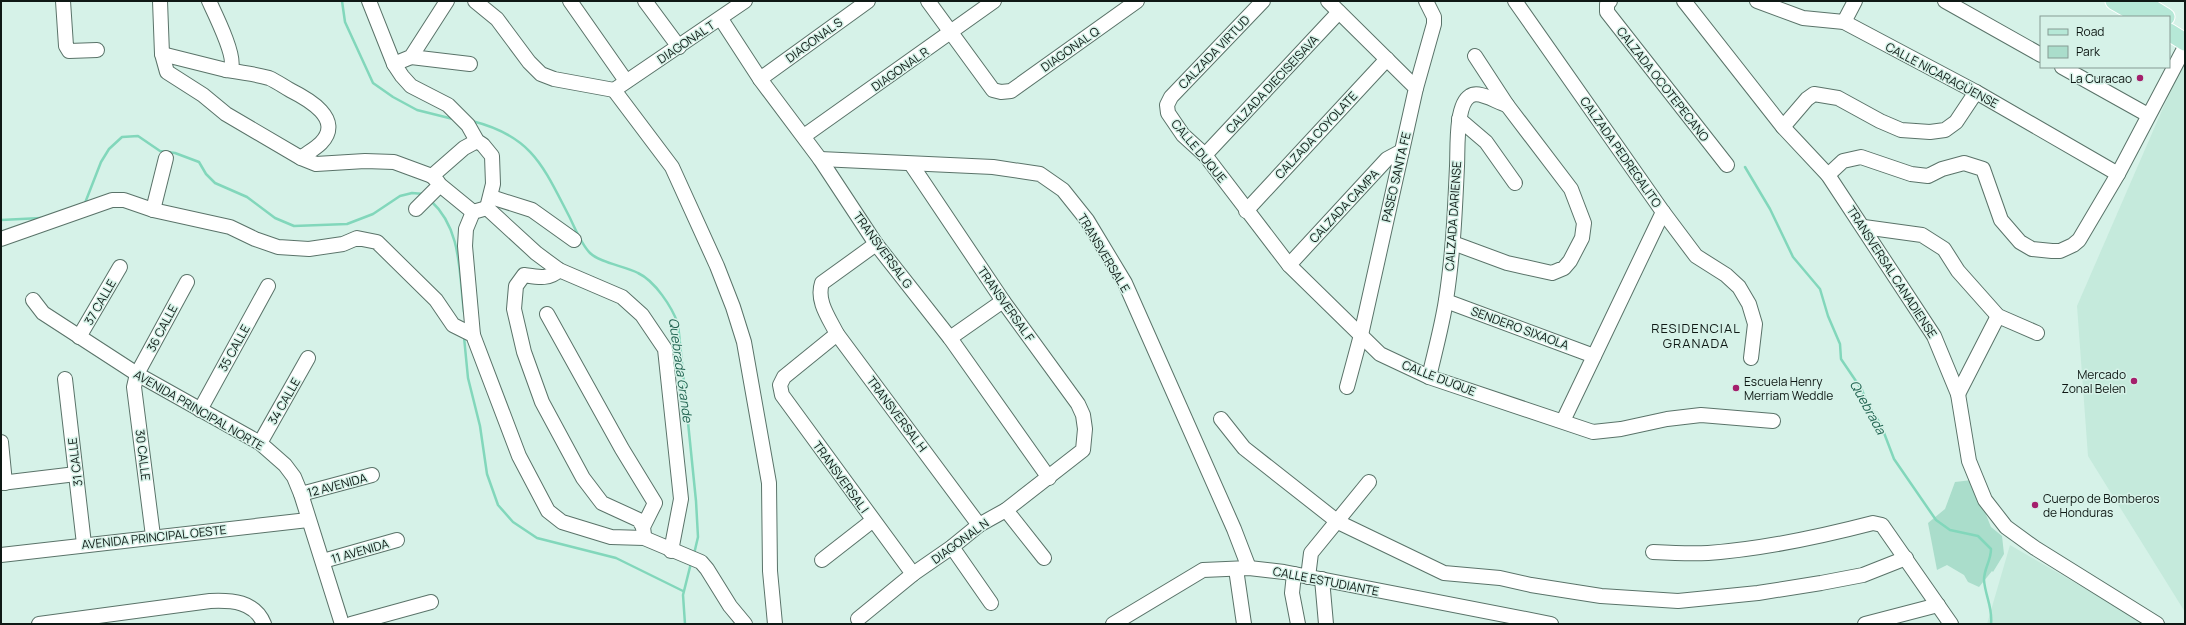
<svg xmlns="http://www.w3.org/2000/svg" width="2186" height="625" font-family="Manrope,sans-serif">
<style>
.built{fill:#c5eadc}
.green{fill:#aaddcb}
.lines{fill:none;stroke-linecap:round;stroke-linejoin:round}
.stream{stroke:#82d7bb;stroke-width:2.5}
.minor-casing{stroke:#5a7369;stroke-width:16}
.major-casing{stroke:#fff;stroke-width:19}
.minor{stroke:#fff;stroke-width:14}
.major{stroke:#b6e8d7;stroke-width:17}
.poi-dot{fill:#a41f6c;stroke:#d6f2e8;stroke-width:1.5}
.labels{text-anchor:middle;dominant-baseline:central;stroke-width:3;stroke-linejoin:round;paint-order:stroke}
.street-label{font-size:12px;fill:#0f1915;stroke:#d6f2e8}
.poi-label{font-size:12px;fill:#0f1915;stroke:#d6f2e8;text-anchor:end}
.neighbourhood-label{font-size:13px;letter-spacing:1px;fill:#0f1915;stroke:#d6f2e8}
.water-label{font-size:13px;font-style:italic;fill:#216451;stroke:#d6f2e8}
</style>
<rect width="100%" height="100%" fill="#d6f2e8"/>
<g class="built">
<polygon points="2183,62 2185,63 2185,612 2088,456 2077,306"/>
<polygon points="2010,545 2146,624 1987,624"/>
</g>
<polygon class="green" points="1972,480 1991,527 2002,536 2004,554 1993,572 1992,571 1979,587 1968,582 1964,575 1947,565 1937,570 1928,523 1945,509 1955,482"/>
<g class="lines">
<g class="stream">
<polyline points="342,1 345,22 373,83 393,97 417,110 453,119"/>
<path d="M 472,121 C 532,136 543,166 569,216 C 575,228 581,244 590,253 C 600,263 625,266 638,273 C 655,281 672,307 678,324 L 696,501 L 698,537 L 694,554"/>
<path d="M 1745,167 L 1770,209 L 1793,257 L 1820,289 L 1828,316 L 1840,344 L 1841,359 L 1862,390 L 1867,403 L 1881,425 L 1894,459 L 1936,520 L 1950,530 L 1978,536 L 1991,549 C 1991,561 1984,568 1984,580 C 1985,595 1993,608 1991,624"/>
<path d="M 431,201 C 462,229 459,274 464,312"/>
<polyline points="85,203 101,162 109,149 122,137 138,136 160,151 175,153 199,162 206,174 215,183 247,197 275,218 294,226 347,224 373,214 400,196 412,193 424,194"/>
<polyline points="1,220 41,218"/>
<polyline points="464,337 468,378 480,426 487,474 498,505 513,522 537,538 616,558 683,591"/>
<polyline points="685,624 683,595 691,563"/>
</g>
<defs>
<g id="minor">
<polyline points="63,1 66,46 69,51 97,50"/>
<polyline points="160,1 162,54 167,72 203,95 226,114 301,158 316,164 365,161 394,162 432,176"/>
<polyline points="369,1 394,64 402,76 411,86 448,105 468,125 477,141 483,145 492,156 493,184 487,208"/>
<polyline points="475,1 497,19 529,62 541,74 554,79 614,90"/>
<polyline points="570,1 626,81"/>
<polyline points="645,1 679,47"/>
<polyline points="745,1 614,90 672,167 717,266 733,307 744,342 769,483 770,571 775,624"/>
<polyline points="928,1 993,90 1001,92 1011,91 1137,1"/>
<polyline points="1263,1 1171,97 1167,105 1168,113 1183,135 1205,155 1289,265 1380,354 1429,377 1593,432 1621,429 1667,419 1701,415 1773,421"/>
<polyline points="1328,1 1416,88 1361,335 1347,387"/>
<polyline points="1515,1 1663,212 1696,256 1726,275 1739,287 1749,304 1755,324 1751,358"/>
<polyline points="1610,1 1607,4 1607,12 1727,165"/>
<polyline points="1684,1 1783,127 1828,175 1934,336 1958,394 1969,461 1985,500 2006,527 2035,548 2157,624"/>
<polyline points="1757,1 1803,18 1844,22 1976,92 2118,174"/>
<polyline points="1945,1 2041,55"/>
<polyline points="721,19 760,79 820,159 876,244 950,338 1049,478"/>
<polyline points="1844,22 1855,1"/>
<path d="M 162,54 L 226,70 L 231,68 C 236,56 215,14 209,1"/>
<polyline points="411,57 470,64"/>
<polyline points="394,64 411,57 447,1"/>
<polyline points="2062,67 2148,115"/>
<path d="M 226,70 C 240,72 255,74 269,78 C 276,81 283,86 290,90 C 308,99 344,119 321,143 C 315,149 307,153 301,158"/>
<polyline points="760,79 868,1"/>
<polyline points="1416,88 1434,24 1434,17 1426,1"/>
<polyline points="1459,119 1486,142 1515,183"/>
<polyline points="1783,127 1807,99 1814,94 1838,98 1880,121 1901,130 1930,132 1945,130 1956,122 1976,92"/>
<polyline points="804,136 994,1"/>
<polyline points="1205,155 1339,12"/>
<polyline points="820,159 993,167 1040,174 1063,190 1087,220 1125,283 1234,529 1249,568"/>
<polyline points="1828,175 1843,161 1861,157 1911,174 1928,176 1942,169 1964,163 1983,169 2001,220 2020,242 2032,249 2052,251 2060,251 2073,245 2079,240 2118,174 2185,47"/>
<polyline points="438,182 432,176 464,148 477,141"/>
<polyline points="491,197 532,210 574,240"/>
<polyline points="487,208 536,253 559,270 622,297 642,315 665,349 681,499 671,551"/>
<polyline points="416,209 440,185 473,212"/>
<polyline points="153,210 166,158"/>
<polyline points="1246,211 1387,59"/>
<polyline points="1864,227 1922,235 1944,249 1958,271 1998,316 2037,333"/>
<polyline points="1,239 112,200 124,200 153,210 230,227 255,239 278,247 309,249 343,244 357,238 377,242 436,300 453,325 473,335 519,456 548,511 562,522 611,537 644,538 701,562 707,569 730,606 745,624"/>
<polyline points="1453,243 1507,263 1552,273 1564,268 1570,261 1582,238 1584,223 1571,189 1507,105 1475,56"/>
<path d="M 876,244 L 822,283 C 816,301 829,318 837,334 L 979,525"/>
<polyline points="1289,265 1387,159 1402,151"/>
<path d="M 559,270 C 549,280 537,277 524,275 L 516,286 L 514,309 L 524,352 L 542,402 L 583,478 L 602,503 L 639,520 L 643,527"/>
<polyline points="33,300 43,313 137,374 260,443 285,465 294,477 301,494 342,624"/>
<polyline points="1446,301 1594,356"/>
<polyline points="547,314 622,449 655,503 643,527 644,535"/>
<polyline points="837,334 784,377 780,385 782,395 913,574"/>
<polyline points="473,335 465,246 466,229 473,212 487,208"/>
<polyline points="79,337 120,267"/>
<polyline points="950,338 1003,301"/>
<path d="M 1429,377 C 1435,351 1442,326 1446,300 C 1453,255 1455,211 1457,166 C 1458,150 1455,105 1470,96 C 1479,90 1496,102 1507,105"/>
<polyline points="65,379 84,544"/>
<polyline points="1958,394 1998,316"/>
<polyline points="200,410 268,286"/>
<polyline points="1221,419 1244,448 1338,522 1444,573 1500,578 1531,585 1601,596 1678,601 1758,593 1821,583 1863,575 1906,558"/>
<polyline points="1563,421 1663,212"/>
<polyline points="1,442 5,483"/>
<polyline points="260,443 308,358"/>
<polyline points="1,483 76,474"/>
<polyline points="301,494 372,475"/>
<polyline points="1006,510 1044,558"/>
<polyline points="153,536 134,387 137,374 187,282"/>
<polyline points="952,547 991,603"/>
<path d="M 1653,552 C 1671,553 1690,554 1708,553 C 1764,549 1819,537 1873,523 L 1882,525 L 1951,624"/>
<polyline points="1,555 308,520"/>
<polyline points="822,560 872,521"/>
<polyline points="323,561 397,540"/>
<polyline points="1236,569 1244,624"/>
<polyline points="1294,574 1292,593 1298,624"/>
<polyline points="1308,577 1311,553 1369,482"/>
<polyline points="1322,579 1326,624"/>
<polyline points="858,619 913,574 952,547 979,525 1006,510 1083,450 1085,429 1083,415 1078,404 1003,301 911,164"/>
<path d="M 39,624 L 210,601 C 231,600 255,601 264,624"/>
<polyline points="351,624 431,602"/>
<polyline points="1113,624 1203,570 1249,568 1284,572 1551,624"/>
<polyline points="1865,624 1938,605"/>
</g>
<g id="major">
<polyline points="2114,1 2142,17"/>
<polyline points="2140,1 2166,17"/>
<polyline points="2169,32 2185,42"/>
</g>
</defs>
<use href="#minor" class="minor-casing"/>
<use href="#major" class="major-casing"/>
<use href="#minor" class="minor"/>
<use href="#major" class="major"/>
</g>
<g class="poi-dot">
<circle cx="2140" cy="78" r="4"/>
<circle cx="2134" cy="381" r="4"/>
<circle cx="1736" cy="388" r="4"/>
<circle cx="2035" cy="505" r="4"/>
</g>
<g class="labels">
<g class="street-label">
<text transform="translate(814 40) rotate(-36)">DIAGONAL S</text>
<text transform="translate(686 42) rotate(-34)">DIAGONAL T</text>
<text transform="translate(1070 49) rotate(-35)">DIAGONAL Q</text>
<text transform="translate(1214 52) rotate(-46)">CALZADA VIRTUD</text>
<text transform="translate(900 69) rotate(-35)">DIAGONAL R</text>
<text transform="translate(1942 75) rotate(28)">CALLE NICARAGÜENSE</text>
<text transform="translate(1272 84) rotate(-47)">CALZADA DIECISEISAVA</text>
<text transform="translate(1663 84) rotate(52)">CALZADA OCOTEPECANO</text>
<text transform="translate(1316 135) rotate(-47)">CALZADA COYOLATE</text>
<text transform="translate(1199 151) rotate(50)">CALLE DUQUE</text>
<text transform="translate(1621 152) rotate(55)">CALZADA PEDREGALITO</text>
<text transform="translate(1396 177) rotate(-77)">PASEO SANTA FE</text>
<text transform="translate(1344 206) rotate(-47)">CALZADA CAMPA</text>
<text transform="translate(1453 216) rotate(-86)">CALZADA DARIENSE</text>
<text transform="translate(883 250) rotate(54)">TRANSVERSAL G</text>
<text transform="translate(1104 253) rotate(59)">TRANSVERSAL E</text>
<text transform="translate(1892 272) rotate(57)">TRANSVERSAL CANADIENSE</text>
<text transform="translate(100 302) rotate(-60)">37 CALLE</text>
<text transform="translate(1006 304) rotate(55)">TRANSVERSAL F</text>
<text transform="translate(162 328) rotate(-62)">36 CALLE</text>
<text transform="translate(1520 328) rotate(20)">SENDERO SIXAOLA</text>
<text transform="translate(234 348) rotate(-61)">35 CALLE</text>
<text transform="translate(1439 378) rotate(21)">CALLE DUQUE</text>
<text transform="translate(284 401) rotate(-60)">34 CALLE</text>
<text transform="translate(199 410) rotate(30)">AVENIDA PRINCIPAL NORTE</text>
<text transform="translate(897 414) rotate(53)">TRANSVERSAL H</text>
<text transform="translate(143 455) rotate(83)">30 CALLE</text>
<text transform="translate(75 462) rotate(-97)">31 CALLE</text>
<text transform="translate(841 477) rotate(54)">TRANSVERSAL I</text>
<text transform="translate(337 485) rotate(-15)">12 AVENIDA</text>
<text transform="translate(154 537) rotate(-6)">AVENIDA PRINCIPAL OESTE</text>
<text transform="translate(960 541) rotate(-36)">DIAGONAL N</text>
<text transform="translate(360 551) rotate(-16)">11 AVENIDA</text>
<text transform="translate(1326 581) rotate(11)">CALLE ESTUDIANTE</text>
</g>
<g class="poi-label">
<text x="2132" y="78">La Curacao</text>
<text x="2126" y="374">Mercado<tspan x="2126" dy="14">Zonal Belen</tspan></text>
<text x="1744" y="381" text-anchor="start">Escuela Henry<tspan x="1744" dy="14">Merriam Weddle</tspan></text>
<text x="2043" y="498" text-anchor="start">Cuerpo de Bomberos<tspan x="2043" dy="14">de Honduras</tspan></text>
</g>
<g class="neighbourhood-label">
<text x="1696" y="328">RESIDENCIAL<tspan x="1696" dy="15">GRANADA</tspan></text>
</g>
<g class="water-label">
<text transform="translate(681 370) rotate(82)">Quebrada Grande</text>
<text transform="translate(1868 407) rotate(61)">Quebrada</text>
</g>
</g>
<rect width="2186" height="625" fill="none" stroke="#0f1915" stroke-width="4"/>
<rect x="2040" y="16" width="130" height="52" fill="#d6f2e8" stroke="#869b94"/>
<rect x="2048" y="29" width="20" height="6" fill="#b6e8d7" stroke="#869b94"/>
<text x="2076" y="36" font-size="12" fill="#0f1915">Road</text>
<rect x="2048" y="46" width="20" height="12" fill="#aaddcb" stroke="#869b94"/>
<text x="2076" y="56" font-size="12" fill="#0f1915">Park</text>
</svg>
